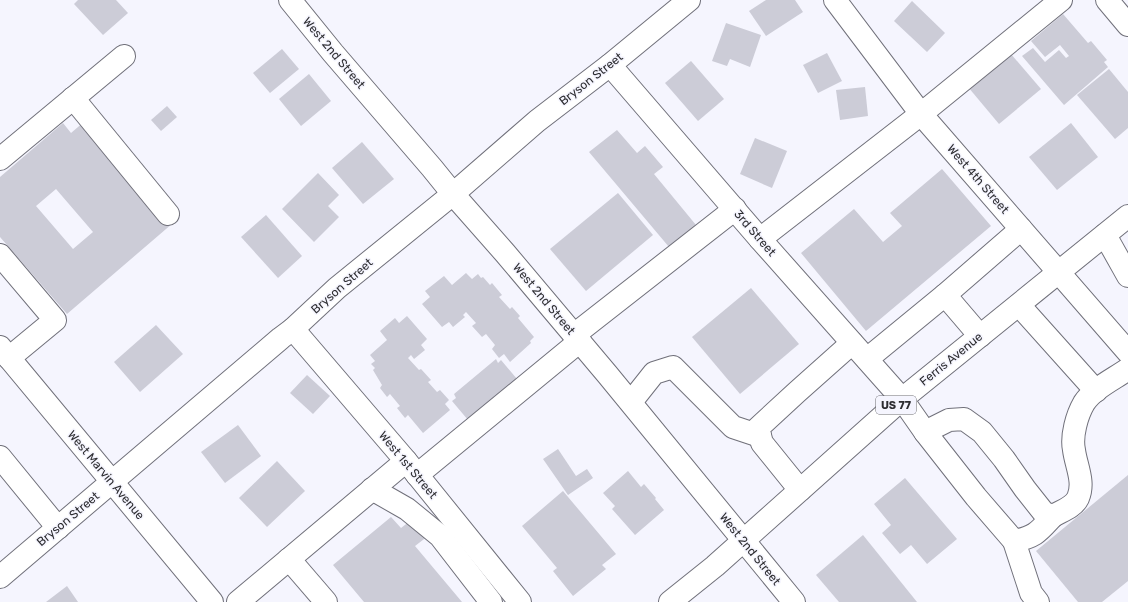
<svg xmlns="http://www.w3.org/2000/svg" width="1128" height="602" font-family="Rubik,sans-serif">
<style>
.building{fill:#ccccd7;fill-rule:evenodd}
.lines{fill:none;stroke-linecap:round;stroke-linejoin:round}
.minor-casing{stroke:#70707a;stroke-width:24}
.major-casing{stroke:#70707a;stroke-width:24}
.minor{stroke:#fff;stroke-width:22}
.major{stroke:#fff;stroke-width:22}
.labels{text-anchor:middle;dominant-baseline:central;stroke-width:3;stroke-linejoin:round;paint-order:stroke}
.shield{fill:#f5f5fe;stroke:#69696e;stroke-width:1}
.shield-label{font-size:11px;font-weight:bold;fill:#2d2d31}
.street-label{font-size:12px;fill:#2d2d31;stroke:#f5f5fe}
</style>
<rect width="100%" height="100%" fill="#f5f5fe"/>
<g class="building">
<polygon points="78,0 116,0 128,13 103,35 74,4"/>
<polygon points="766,0 795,0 803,12 766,36 749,11"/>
<polygon points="912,1 945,33 927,52 894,21"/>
<polygon points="1063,14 1088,43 1091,41 1107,60 1104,62 1108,67 1064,105 1022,56 1033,48 1045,62 1059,50 1066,58 1069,56 1060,45 1045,57 1031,41"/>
<polygon points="726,23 761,35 750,67 730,59 727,66 712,61"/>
<polygon points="1005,47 1041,89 999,124 963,81"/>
<polygon points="282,49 299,69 270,93 253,73"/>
<polygon points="827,53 842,81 818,93 803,65"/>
<polygon points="691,61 724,99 698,121 665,83"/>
<polygon points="1109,69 1128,92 1128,128 1115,139 1077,95"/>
<polygon points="309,74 331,101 301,126 279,99"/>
<polygon points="865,87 868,116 840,120 836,90"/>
<polygon points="167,106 177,117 161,131 151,120"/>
<path d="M 85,121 L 173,223 L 67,314 L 0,237 L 0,177 L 63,123 L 71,133 ZM 56,189 L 93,232 L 73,249 L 36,206 Z"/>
<polygon points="1071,123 1098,157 1057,190 1029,157"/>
<polygon points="617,130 637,153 645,146 663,167 654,174 696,225 669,247 589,152"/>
<polygon points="755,138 787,151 772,188 740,174"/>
<polygon points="362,142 394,179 363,204 332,168"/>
<polygon points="942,169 991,226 866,331 801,253 854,209 883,242 902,226 890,213"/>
<polygon points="318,173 339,195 328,206 339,217 314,242 282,209"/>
<polygon points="618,193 653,235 586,291 550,249"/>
<polygon points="266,215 302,256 278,278 241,237"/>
<polygon points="466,273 472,279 478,274 481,278 483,277 490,285 492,283 502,295 499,297 510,309 512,307 520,316 518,318 534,337 530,341 531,343 510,362 504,354 499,358 492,349 495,345 486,334 482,337 472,326 476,323 466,312 463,315 465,317 453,327 449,322 442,327 422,304 430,297 425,291 444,276 452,285"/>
<polygon points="751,288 799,344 740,394 692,337"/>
<polygon points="407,316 427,339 421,345 425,350 414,359 411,355 408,358 419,370 421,369 431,380 428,382 437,392 440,390 449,400 445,404 450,410 423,433 408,415 405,418 397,408 400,406 390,394 387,397 380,388 382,385 373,370 375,368 371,364 375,361 370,355 387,340 380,331 395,318 399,323"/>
<polygon points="156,325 183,354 140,392 114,362"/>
<polygon points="496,359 498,363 501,360 517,379 468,420 452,401 456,398 454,394"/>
<polygon points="307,375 330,396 313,414 290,393"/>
<polygon points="238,425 261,456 225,483 201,452"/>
<polygon points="558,449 576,476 587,469 593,478 568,495 543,459"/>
<polygon points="277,461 305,491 267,527 239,498"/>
<polygon points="628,471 641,487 644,484 656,498 655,499 664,510 635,535 612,509 615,506 603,493"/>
<polygon points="1128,475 1128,581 1102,602 1078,602 1036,551"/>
<polygon points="905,478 957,539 927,564 911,545 900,554 882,533 891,525 874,504"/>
<polygon points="563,491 616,554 602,565 606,569 573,596 553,571 557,568 522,526"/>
<polygon points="391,517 401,528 414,518 428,536 415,546 462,602 364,602 333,565"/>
<polygon points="863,535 917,602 839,602 816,575"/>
<polygon points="67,586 78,602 46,602"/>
</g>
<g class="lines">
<defs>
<g id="minor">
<polyline points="290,0 333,53 432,168 453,194 505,253 607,374 794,602"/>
<polyline points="835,0 921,114 1128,352"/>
<polyline points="1107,0 1128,25"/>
<polyline points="610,65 760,239 902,399 925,432 976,497 1014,541 1031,593 1038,602"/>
<polyline points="73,98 168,214"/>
<polyline points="0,159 124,56"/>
<polyline points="1105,235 1128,276"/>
<polyline points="760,239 921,114 1061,0"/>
<polyline points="0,255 55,320 9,358"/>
<polyline points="945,295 1021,229"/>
<polyline points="1019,305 1096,391"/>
<polyline points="293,329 406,461 520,602"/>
<polyline points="574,335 735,209"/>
<polyline points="0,347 212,602"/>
<polyline points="867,359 945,295 980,336"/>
<polyline points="631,402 654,373 673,367 733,427 760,436"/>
<path d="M 925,432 L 949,420 L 964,419 L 982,432 L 1004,459 L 1025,489 L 1044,513 L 1053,516 C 1061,511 1073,508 1078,498 C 1085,482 1076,466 1074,450 C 1071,436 1077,415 1084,403 C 1094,388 1114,379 1128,369"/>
<polyline points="0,457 58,528"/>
<polyline points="417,475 580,341"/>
<polyline points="372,489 407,509 440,536 491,602"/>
<polyline points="800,490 762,443 758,428 797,392 852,343"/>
<path d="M 1014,541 C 1036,537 1039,531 1053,516"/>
<polyline points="289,559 326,602"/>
<polyline points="0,577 281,338 293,329 337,288 453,194 537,121 610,65 689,0"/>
<polyline points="238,602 406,461"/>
</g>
<polyline id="major" points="670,602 715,566 902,399 1128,216"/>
</defs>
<use href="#minor" class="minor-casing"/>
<use href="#major" class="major-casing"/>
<use href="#minor" class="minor"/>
<use href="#major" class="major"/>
</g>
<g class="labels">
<rect class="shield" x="876" y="396" width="40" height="18" rx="3"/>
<g class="shield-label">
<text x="896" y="405">US 77</text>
</g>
<g class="street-label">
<text transform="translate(334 53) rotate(50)">West 2nd Street</text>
<text transform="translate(591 79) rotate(-38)">Bryson Street</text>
<text transform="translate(978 179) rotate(49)">West 4th Street</text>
<text transform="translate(755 233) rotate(49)">3rd Street</text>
<text transform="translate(342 286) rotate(-41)">Bryson Street</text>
<text transform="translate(544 299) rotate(50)">West 2nd Street</text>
<text transform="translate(951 359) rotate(-39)">Ferris Avenue</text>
<text transform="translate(408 465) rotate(50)">West 1st Street</text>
<text transform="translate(106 475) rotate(50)">West Marvin Avenue</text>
<text transform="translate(68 519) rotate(-40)">Bryson Street</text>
<text transform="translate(750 549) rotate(51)">West 2nd Street</text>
</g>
</g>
</svg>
